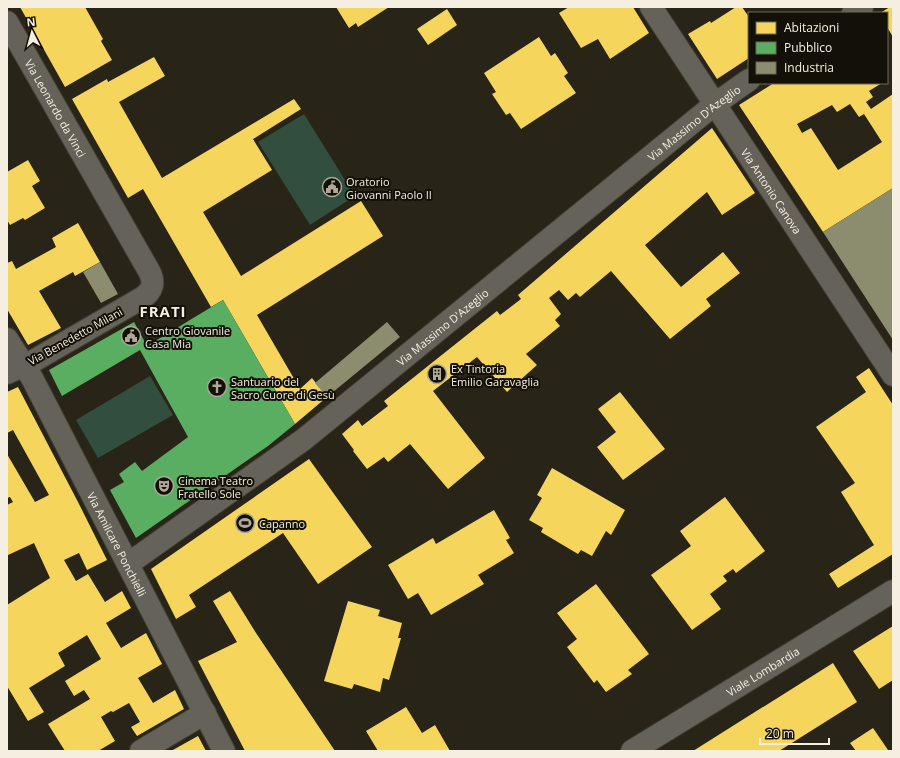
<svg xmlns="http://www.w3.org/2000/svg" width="900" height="758" font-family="'Open Sans',sans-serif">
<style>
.green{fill:#324e3e}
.homes{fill:#f6d55c;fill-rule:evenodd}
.public{fill:#5aae61}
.industry{fill:#8c8c6e}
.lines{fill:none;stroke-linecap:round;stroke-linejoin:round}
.minor-casing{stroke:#413e34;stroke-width:24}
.minor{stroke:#656259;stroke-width:22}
.labels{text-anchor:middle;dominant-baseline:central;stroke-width:4;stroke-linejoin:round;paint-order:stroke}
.street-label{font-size:11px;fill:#f4efe1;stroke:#131007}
.poi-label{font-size:11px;fill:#f4efe1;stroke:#131007;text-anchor:start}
.district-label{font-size:15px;font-weight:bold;letter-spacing:1px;fill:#f4efe1;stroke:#131007}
</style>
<rect width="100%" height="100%" fill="#282417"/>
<g class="green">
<polygon points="304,114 355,196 310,225 258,142"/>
<polygon points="150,376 173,415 98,458 76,420"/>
</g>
<g class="homes">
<polygon points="20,7 85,7 103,39 101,41 112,60 65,87"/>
<polygon points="336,7 389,7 358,27 356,23 349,28"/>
<polygon points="569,7 633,7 649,33 610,59 598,39 581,48 559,13"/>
<polygon points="736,7 742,7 749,17 749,58 717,79 688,34 710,21 711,23"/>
<polygon points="890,7 893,7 893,37 887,27 887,13 880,13"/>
<polygon points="447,9 457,25 428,45 417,29"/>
<polygon points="539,37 551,56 555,53 568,73 564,76 576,93 521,129 510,113 506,115 492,94 496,92 484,73"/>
<polygon points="154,57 165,76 119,102 162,178 294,99 301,109 253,139 272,170 203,212 241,276 361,201 383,236 257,315 300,389 312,378 327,397 295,424 223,300 211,307 143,189 128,198 72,99 107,79 108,82"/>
<path d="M 774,83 L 882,83 L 869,91 L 873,97 L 866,102 L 871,109 L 893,94 L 893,188 L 823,232 L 739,105 ZM 850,104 L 859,117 L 864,114 L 882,142 L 838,170 L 811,128 L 802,133 L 797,124 L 832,105 L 837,112 Z"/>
<polygon points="712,128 755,193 722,215 707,192 645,245 681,287 723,252 740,273 706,299 711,306 670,339 611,271 580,297 576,293 568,300 559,290 549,298 561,314 555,320 560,326 526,354 537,365 507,392 477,357 433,391 485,458 448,489 410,444 388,462 384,457 367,469 353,451 354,450 342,434 358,420 362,426 388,406 384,401 497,311 500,315 521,299 518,295"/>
<polygon points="28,160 40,181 32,186 45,208 25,220 23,218 10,225 7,220 7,172"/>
<polygon points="78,223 100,262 75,276 73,272 39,291 61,328 28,345 7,309 7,263 12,261 16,269 56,247 52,238"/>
<polygon points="869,368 893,405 893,554 838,588 829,574 874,545 841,492 855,483 816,427 866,392 856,377"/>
<polygon points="18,387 78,502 107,560 87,570 79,553 64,560 76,581 88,574 105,602 122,591 131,608 106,623 121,648 146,633 162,664 138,678 153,703 175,690 184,709 137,736 131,727 140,722 129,703 113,712 111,711 101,717 115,741 98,751 65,751 48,724 90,699 84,690 74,696 65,681 101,659 87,635 58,653 65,666 29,688 44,712 28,721 7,686 7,605 50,578 34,543 8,555 7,554 7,505 13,502 10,497 7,498 7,454 35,502 49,495 13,430 7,433 7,392"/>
<polygon points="620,392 665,449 623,480 597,447 616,432 598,409"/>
<polygon points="309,459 372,547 318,584 283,533 189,595 196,607 176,619 151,569"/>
<polygon points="552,468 625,510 611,535 606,531 592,556 581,550 578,554 541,532 543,528 529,520 542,498 537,495"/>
<polygon points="725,497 765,551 736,573 733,569 723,576 727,581 710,594 721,609 692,630 651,575 691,546 680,531"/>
<polygon points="494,510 510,538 506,540 514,553 478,575 484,584 431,615 418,593 408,599 388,565 433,538 436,544"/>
<polygon points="596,584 649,654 628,670 632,674 606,692 597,680 594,683 567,647 577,639 557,613"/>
<polygon points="230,591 256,633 335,751 245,751 198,661 237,642 213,601"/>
<polygon points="348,601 380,610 378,616 402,623 398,638 401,638 389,680 383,678 380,692 354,684 352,689 324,681"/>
<polygon points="893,626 893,680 879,689 853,651"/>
<polygon points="833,663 857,702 779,751 693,751"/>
<polygon points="406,707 422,733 435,725 450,751 378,751 366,731"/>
<polygon points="873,728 888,750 886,751 856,751 850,743"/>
<polygon points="198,736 206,751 171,751"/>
</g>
<polygon class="public" points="223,300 295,424 268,446 136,538 110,490 124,482 119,474 135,462 142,471 188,437 140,350 62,396 49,370 134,322 147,346"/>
<g class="industry">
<polygon points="893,188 893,340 823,232"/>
<polygon points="100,262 118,294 101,303 83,272"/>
<polygon points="387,322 400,337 327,397 315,383"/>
</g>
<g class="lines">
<defs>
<g id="minor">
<path id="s1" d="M 651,7 L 893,375"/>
<polyline points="853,13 862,7"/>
<path id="s2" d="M 7,22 L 149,271 C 155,282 153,291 142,298 L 35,360 L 7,373"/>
<path id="s3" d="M 7,339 L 32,378 L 224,751"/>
<path id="s4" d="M 128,564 L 303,440 L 335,414 L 715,104 L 749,80"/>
<polyline points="141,751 205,713"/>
<path id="s5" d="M 632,751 L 893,591"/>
</g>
</defs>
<use href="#minor" class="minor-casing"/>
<use href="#minor" class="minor"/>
</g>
<defs>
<symbol id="civic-ring" viewBox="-11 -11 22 22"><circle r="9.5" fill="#131007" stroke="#ada89a" stroke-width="1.5"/><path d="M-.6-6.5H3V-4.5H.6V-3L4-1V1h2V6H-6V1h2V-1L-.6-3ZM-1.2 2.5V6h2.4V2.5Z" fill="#ada89a"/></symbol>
<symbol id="building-ring" viewBox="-11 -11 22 22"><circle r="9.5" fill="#131007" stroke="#ada89a" stroke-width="1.5"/><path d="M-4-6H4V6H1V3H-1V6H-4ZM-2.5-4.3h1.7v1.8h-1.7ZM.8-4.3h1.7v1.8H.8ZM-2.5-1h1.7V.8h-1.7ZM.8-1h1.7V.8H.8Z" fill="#ada89a"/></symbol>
<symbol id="church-ring" viewBox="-11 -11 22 22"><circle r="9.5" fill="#131007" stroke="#ada89a" stroke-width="1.5"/><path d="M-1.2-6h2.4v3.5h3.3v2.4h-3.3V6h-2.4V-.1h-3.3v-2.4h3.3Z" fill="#ada89a"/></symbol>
<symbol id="theatre-ring" viewBox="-11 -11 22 22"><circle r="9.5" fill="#131007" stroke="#ada89a" stroke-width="1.5"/><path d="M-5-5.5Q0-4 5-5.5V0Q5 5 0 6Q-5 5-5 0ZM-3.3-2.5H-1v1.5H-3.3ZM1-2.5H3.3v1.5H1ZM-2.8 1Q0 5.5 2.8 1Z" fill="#ada89a"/></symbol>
<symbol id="stadium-ring" viewBox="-11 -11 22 22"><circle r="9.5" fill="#131007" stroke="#ada89a" stroke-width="1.5"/><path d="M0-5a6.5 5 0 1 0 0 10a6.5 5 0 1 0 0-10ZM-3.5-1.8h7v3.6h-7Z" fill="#ada89a"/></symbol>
</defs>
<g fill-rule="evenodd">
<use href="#civic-ring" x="321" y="176" width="22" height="22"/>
<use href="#civic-ring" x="120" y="325" width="22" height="22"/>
<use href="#building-ring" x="426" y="363" width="22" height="22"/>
<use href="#church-ring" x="206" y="376" width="22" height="22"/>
<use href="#theatre-ring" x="153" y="475" width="22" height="22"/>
<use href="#stadium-ring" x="234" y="512" width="22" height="22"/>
</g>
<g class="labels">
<g class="street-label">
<text stroke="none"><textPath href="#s2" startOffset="99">Via Leonardo da Vinci</textPath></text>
<text stroke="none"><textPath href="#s4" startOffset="718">Via Massimo D'Azeglio</textPath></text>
<text stroke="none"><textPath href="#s1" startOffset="220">Via Antonio Canova</textPath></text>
<text stroke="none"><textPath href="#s4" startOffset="394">Via Massimo D'Azeglio</textPath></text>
<text transform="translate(75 336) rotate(-29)">Via Benedetto Milani</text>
<text stroke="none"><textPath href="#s3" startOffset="233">Via Amilcare Ponchielli</textPath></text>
<text stroke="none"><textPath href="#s5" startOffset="153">Viale Lombardia</textPath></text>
</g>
<g class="poi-label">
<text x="346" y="181">Oratorio<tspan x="346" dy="13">Giovanni Paolo II</tspan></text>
<text x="145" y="330">Centro Giovanile<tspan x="145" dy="13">Casa Mia</tspan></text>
<text x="451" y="368">Ex Tintoria<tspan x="451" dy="13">Emilio Garavaglia</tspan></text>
<text x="231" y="381">Santuario del<tspan x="231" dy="13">Sacro Cuore di Gesù</tspan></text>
<text x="178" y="480">Cinema Teatro<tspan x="178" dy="13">Fratello Sole</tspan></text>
<text x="259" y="523">Capanno</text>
</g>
<g class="district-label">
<text x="163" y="311">FRATI</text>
</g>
</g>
<rect width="900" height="758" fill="none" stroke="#f4efe1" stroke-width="16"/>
<rect x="748" y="12" width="140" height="72" fill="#131007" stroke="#6d695e"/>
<rect x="756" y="22" width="20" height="12" fill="#f6d55c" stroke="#6d695e"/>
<text x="784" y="32" font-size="12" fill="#f4efe1">Abitazioni</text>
<rect x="756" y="42" width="20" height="12" fill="#5aae61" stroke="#6d695e"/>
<text x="784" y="52" font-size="12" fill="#f4efe1">Pubblico</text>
<rect x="756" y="62" width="20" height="12" fill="#8c8c6e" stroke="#6d695e"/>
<text x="784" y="72" font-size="12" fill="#f4efe1">Industria</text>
<g transform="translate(32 32) rotate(354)" stroke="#131007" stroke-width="3" paint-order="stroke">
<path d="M0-3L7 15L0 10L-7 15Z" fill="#f4efe1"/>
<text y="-6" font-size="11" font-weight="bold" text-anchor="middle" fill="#f4efe1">N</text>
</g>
<path d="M760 738v6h69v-6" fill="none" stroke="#f4efe1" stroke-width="2"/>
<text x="766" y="738" font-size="12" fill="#f4efe1" stroke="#131007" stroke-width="3" paint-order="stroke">20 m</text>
</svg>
